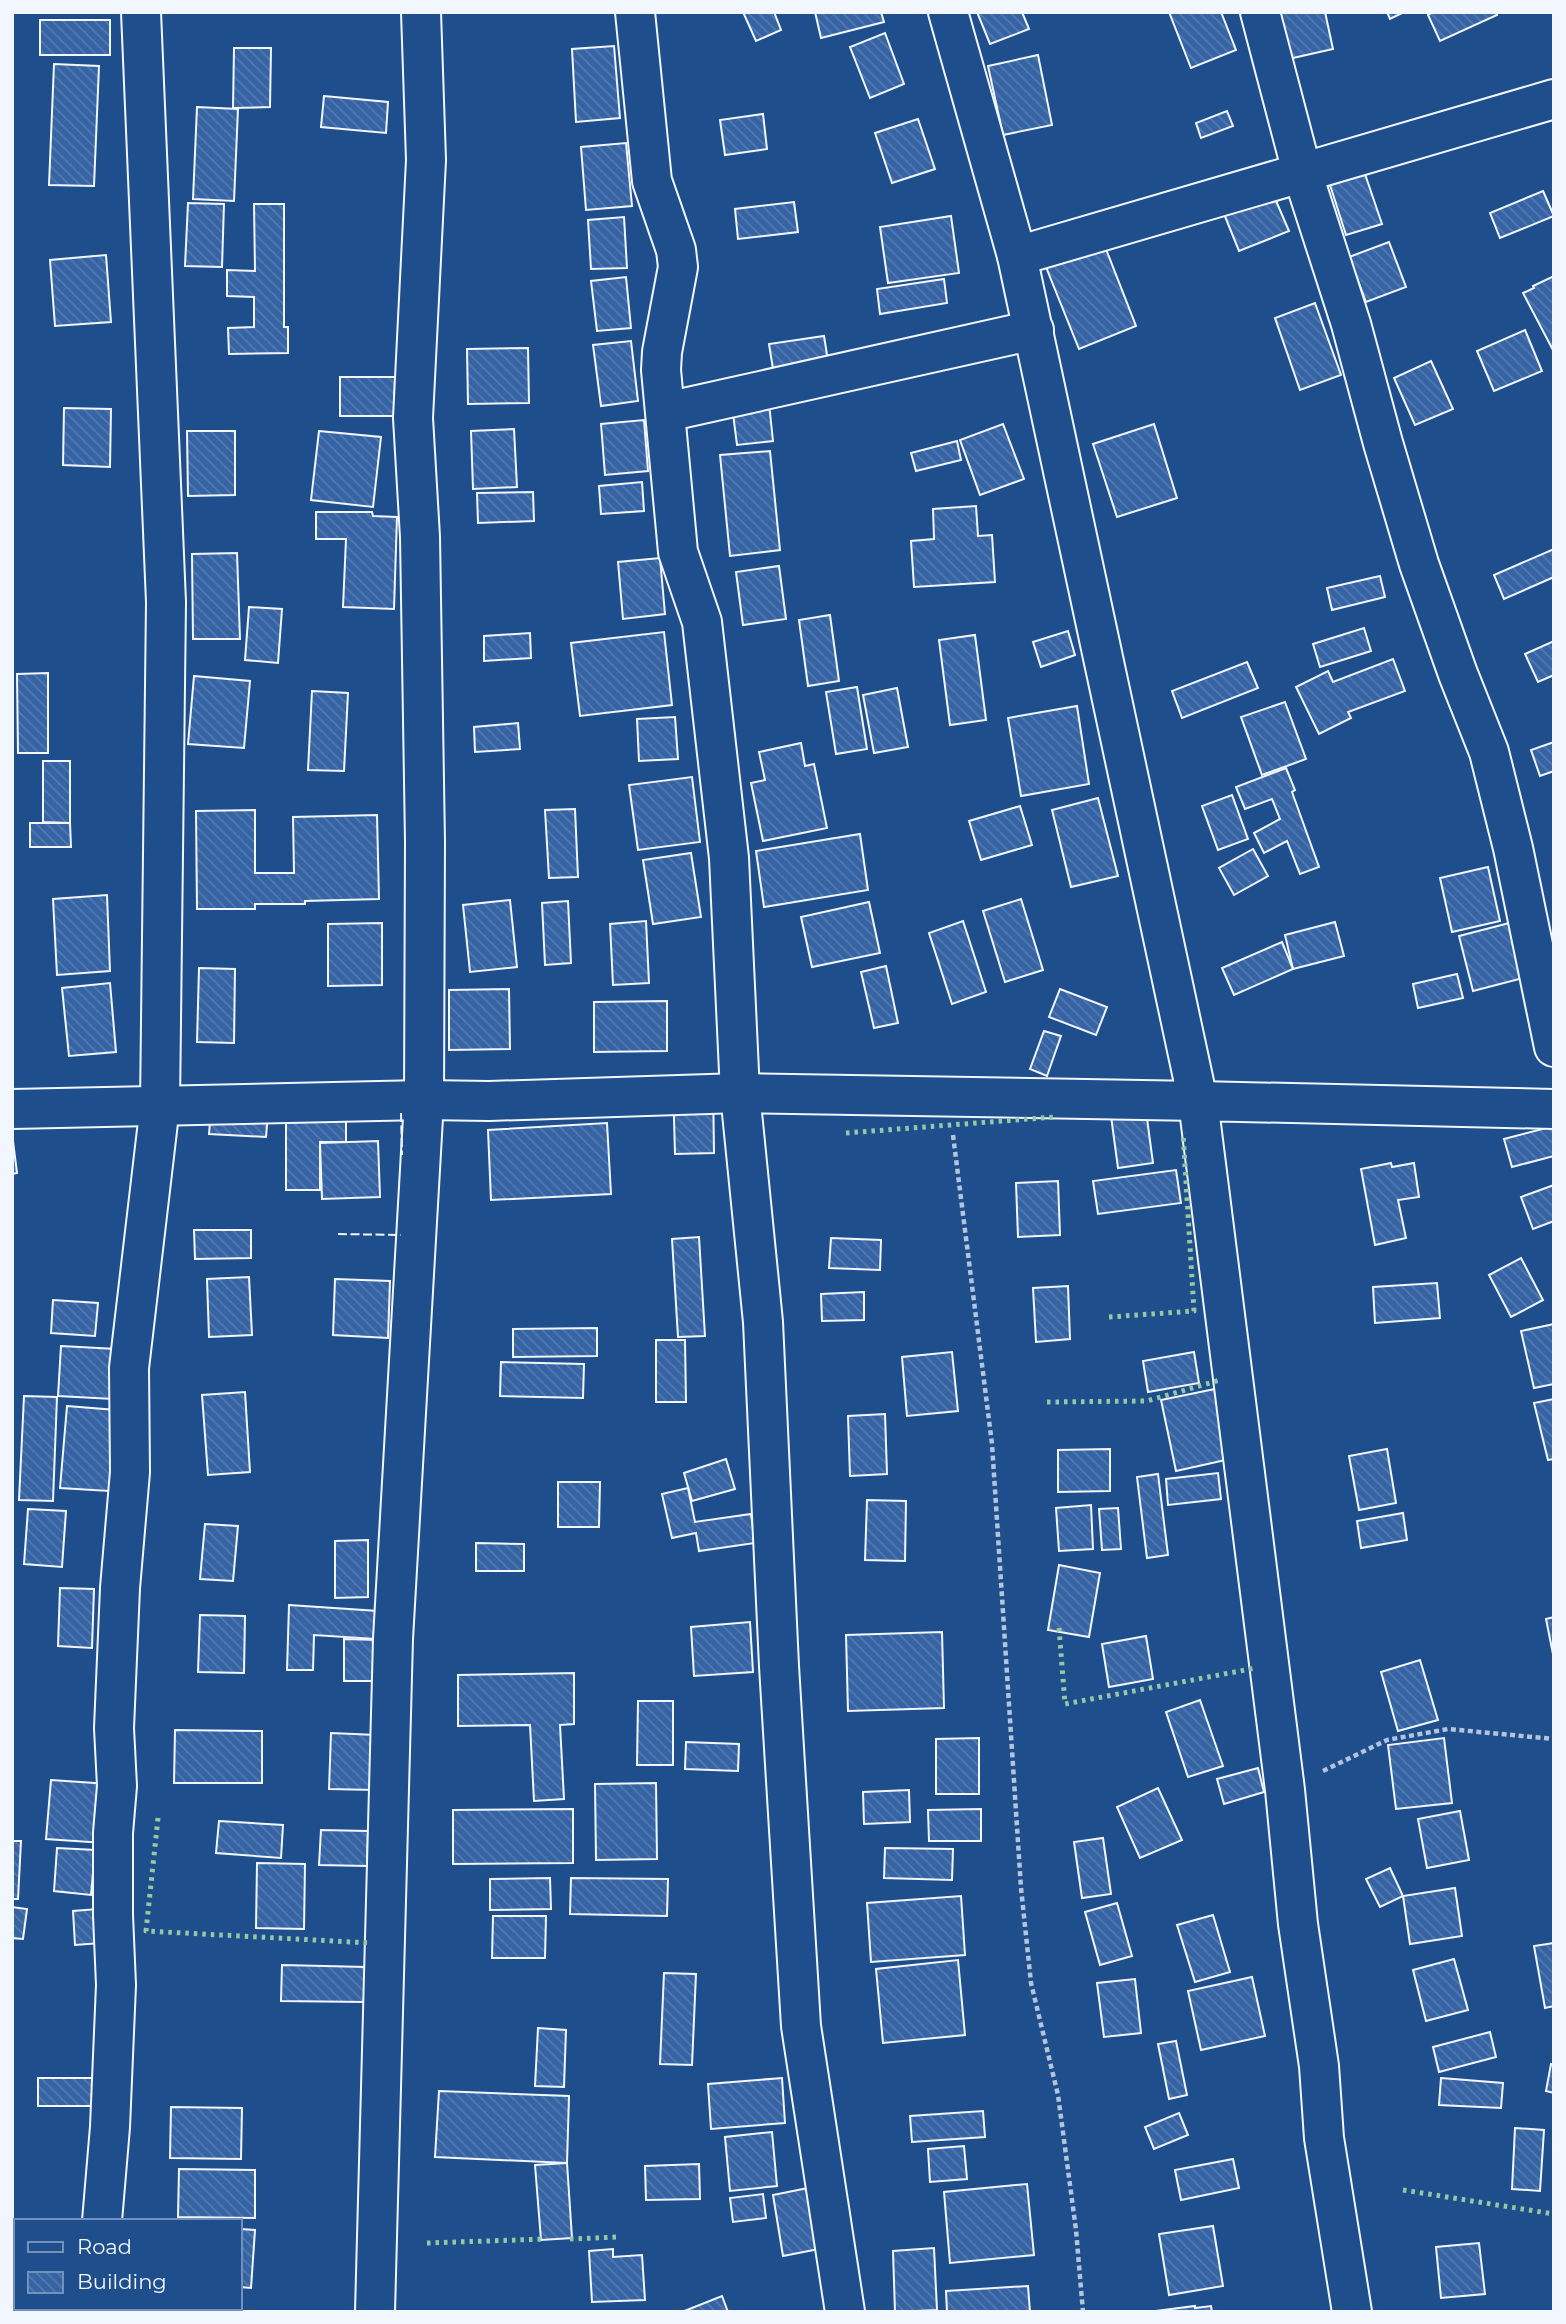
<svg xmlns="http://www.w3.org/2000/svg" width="1566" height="2324" font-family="Montserrat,sans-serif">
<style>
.building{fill:url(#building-back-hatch);stroke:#f2f6ff;stroke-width:2}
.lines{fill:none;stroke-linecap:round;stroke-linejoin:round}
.minor-casing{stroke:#f2f6ff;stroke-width:42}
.path{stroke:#b3c4dc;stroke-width:4.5;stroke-dasharray:5 3.5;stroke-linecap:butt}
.minor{stroke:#1f4e8c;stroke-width:38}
.hedge{stroke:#97c8a6;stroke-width:5;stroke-dasharray:3.5 5;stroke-linecap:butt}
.fence{stroke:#f2f6ff;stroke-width:2;stroke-dasharray:9 3.5;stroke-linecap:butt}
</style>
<defs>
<pattern id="building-back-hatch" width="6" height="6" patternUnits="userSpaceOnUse" patternTransform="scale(1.75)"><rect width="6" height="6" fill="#3563a3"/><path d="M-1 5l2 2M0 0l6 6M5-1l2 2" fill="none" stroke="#537ab1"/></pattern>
</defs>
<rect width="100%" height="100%" fill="#1f4e8c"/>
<g class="building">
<polygon points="743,12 774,12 781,30 756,41"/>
<polygon points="815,12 881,12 884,22 821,38"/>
<polygon points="977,12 1022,12 1029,29 990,44"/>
<polygon points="1169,12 1221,12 1236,50 1191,68"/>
<polygon points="1274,12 1325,12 1333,49 1284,60"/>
<polygon points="1387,12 1404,12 1390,19"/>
<polygon points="1433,12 1496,12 1497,15 1440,41 1428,15"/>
<rect x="40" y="20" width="70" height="35"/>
<polygon points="885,33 904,84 870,98 850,47"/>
<polygon points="614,46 620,118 576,122 572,49"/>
<polygon points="234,48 271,48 270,107 233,108"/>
<polygon points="1038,55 1052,125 1003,135 988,66"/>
<polygon points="54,64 99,66 94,186 49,185"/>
<polygon points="324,96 388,102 386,133 321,127"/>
<polygon points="197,107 238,109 234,201 193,199"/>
<polygon points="1227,111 1233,126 1201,138 1196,123"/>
<polygon points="763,114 767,149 725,155 720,120"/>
<polygon points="918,119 935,169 892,183 875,133"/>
<polygon points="626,143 632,206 586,210 581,147"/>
<polygon points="1365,174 1382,224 1346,235 1330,185"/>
<polygon points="1271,189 1289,231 1239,251 1222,209"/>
<polygon points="1543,191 1554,216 1500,238 1490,213"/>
<polygon points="794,202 798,232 738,239 735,209"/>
<polygon points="188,203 224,204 222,267 185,266"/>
<polygon points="254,204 284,204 284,327 288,327 288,353 229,354 228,328 254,327 254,297 227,296 227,270 255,271"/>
<polygon points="951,216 959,273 888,283 880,227"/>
<polygon points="624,217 627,268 591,269 588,220"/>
<polygon points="1389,242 1406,287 1366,302 1349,257"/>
<polygon points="1104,244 1136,326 1079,349 1046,267"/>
<polygon points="106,255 111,322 55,326 50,260"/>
<polygon points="1554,276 1554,352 1523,293 1534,288 1533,286"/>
<polygon points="626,277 631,328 597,331 591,281"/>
<polygon points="944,279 947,303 880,314 877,289"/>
<polygon points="1315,303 1341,375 1300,390 1275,318"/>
<polygon points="1525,330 1542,371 1494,391 1477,351"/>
<polygon points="824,336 828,361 773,369 769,344"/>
<polygon points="631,341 638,401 601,406 593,345"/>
<polygon points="528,348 529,403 468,404 467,349"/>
<polygon points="1431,361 1453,409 1415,425 1394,378"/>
<polygon points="340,377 395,377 394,416 340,416"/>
<polygon points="768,394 773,441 737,445 731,398"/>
<polygon points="64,408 111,409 110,467 63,465"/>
<polygon points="644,420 648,471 605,475 601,424"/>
<polygon points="1003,424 1024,479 980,495 960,440"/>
<polygon points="1154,424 1177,498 1117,517 1093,444"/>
<polygon points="514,429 517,487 473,489 471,431"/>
<polygon points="187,431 235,431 235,495 188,496"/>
<polygon points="319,431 381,437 373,507 311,500"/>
<polygon points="957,441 961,460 916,471 911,453"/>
<polygon points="770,451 780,550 730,556 720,455"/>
<polygon points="642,482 644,511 601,514 599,486"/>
<polygon points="533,492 534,521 478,523 477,493"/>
<polygon points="976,506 978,536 992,535 995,582 914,587 911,541 934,539 933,509"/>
<polygon points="316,512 372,512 373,516 397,517 394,609 343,607 346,539 316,539"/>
<polygon points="1554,549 1554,577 1504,599 1494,575"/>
<polygon points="237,553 240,639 193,639 192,554"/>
<polygon points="660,558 665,614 623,619 618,562"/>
<polygon points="779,566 786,619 743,625 736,572"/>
<polygon points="1380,576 1385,597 1332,610 1327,588"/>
<polygon points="249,607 282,609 278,663 245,660"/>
<polygon points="830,615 839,681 808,686 799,620"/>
<polygon points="1364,628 1371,651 1320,667 1313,644"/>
<polygon points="1068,631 1075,655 1041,667 1033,642"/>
<polygon points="664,632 672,705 580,716 571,643"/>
<polygon points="530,633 531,658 484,661 484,636"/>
<polygon points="975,635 986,720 950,725 939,640"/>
<polygon points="1554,641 1554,675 1538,682 1525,654"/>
<polygon points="1393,659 1405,691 1348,712 1351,718 1319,734 1296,687 1328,671 1333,682"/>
<polygon points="1247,662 1258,688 1182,718 1172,691"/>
<polygon points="48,673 48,753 18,753 17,674"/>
<polygon points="194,676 250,681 244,748 188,744"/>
<polygon points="857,687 867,749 836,754 826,692"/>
<polygon points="897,688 908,747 874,753 863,695"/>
<polygon points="312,691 348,693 344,771 308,770"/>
<polygon points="1285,702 1306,759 1262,775 1241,717"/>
<polygon points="1077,706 1089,784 1021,796 1008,718"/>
<polygon points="675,717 678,759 639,761 637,719"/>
<polygon points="518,723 520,749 475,752 474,727"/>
<polygon points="1554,742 1554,771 1540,776 1531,750"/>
<polygon points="801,743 805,766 814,764 827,828 763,841 751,783 765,780 759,752"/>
<polygon points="43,761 70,761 70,823 43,822"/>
<polygon points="1286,768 1295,790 1292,792 1319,867 1300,874 1287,841 1264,853 1254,833 1280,819 1272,799 1245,809 1236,787"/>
<polygon points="692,777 700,842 638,850 629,785"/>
<polygon points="1232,795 1248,839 1218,850 1202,806"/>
<polygon points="1098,798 1118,876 1071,887 1052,810"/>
<polygon points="1020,806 1032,845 981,860 969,821"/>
<polygon points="575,809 578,877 549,878 545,810"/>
<polygon points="255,810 255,873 294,873 293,817 377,815 379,899 305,901 305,904 255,904 255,909 197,909 196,811"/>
<polygon points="30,823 70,823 71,847 30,847"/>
<polygon points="860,834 868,890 764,907 756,851"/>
<polygon points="1253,849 1268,876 1234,895 1219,868"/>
<polygon points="691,853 701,917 653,924 643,860"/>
<polygon points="1488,867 1500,921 1452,932 1440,878"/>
<polygon points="107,895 110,971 57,975 53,899"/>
<polygon points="1021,899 1043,970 1005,982 983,911"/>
<polygon points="510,900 517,967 470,972 463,905"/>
<polygon points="568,901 571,963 545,965 542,903"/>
<polygon points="869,902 880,953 812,967 801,917"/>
<polygon points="646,921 649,983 613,985 610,924"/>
<polygon points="963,921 986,992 952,1004 929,933"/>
<polygon points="1517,921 1531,976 1473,991 1459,936"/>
<polygon points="1335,922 1344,956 1293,969 1285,935"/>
<polygon points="382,923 382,985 328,986 328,924"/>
<polygon points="1282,942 1293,969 1234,995 1222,968"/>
<polygon points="886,966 898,1023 874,1028 861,972"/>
<polygon points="199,968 235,969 234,1043 197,1042"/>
<polygon points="1457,974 1463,998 1418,1008 1413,984"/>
<polygon points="110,983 116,1052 69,1056 62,988"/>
<polygon points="509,989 510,1049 449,1050 449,990"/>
<polygon points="1060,989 1107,1007 1096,1035 1049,1017"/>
<polygon points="667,1001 667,1051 594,1052 594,1002"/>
<polygon points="1044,1031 1061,1036 1047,1076 1030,1069"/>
<polygon points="713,1082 714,1153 675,1154 673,1083"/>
<polygon points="346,1106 346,1142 320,1142 320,1190 286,1190 286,1107"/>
<polygon points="211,1110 268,1113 266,1137 209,1134"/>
<polygon points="1146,1111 1153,1163 1118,1168 1111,1116"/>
<polygon points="607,1123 611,1194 491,1200 488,1130"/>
<polygon points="1554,1126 1554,1156 1512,1167 1504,1139"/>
<polygon points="12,1133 17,1173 12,1174"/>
<polygon points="378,1141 380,1197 322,1199 320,1143"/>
<polygon points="1391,1163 1392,1167 1414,1163 1419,1197 1398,1200 1406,1238 1375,1245 1361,1169"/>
<polygon points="1176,1170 1181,1203 1098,1214 1093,1181"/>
<polygon points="1058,1181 1060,1235 1018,1237 1016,1183"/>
<polygon points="1554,1185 1554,1221 1533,1229 1521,1197"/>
<polygon points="194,1230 251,1230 251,1258 195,1259"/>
<polygon points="699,1237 705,1336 678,1337 672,1239"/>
<polygon points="831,1238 881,1240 880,1270 829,1268"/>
<polygon points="1521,1258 1543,1300 1511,1317 1489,1275"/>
<polygon points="249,1277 252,1335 209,1337 207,1279"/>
<polygon points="335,1279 390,1281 388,1338 333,1335"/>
<polygon points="1437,1283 1440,1318 1375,1323 1373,1287"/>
<polygon points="1068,1286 1070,1339 1036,1342 1033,1288"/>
<polygon points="864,1292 864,1320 822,1321 821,1294"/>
<polygon points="53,1300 98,1303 95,1336 51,1333"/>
<polygon points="1554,1324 1554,1384 1534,1388 1521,1331"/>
<polygon points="597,1328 597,1356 513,1357 513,1329"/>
<polygon points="656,1340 685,1340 686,1402 656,1402"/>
<polygon points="61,1346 116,1349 113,1399 58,1396"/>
<polygon points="952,1352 958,1411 907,1416 902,1357"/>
<polygon points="1194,1352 1199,1383 1148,1392 1143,1361"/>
<polygon points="501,1362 584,1364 583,1398 500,1396"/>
<polygon points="1215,1389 1230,1459 1176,1471 1161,1400"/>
<polygon points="245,1392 250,1472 208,1475 202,1395"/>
<polygon points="24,1396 57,1397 53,1501 19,1500"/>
<polygon points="1554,1399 1554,1459 1548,1460 1534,1403"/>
<polygon points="67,1406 116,1410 109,1491 60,1488"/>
<polygon points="885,1414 887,1474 850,1476 848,1416"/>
<polygon points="1110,1449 1110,1491 1058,1492 1058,1450"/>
<polygon points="1387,1449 1396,1503 1359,1510 1349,1456"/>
<polygon points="726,1459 735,1489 692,1501 684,1473"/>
<polygon points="1218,1473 1221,1499 1168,1505 1166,1479"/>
<polygon points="1158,1474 1168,1555 1147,1558 1137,1477"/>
<polygon points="558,1482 600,1482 599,1527 558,1527"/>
<polygon points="688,1488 695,1522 751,1514 755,1543 699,1551 696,1533 672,1538 662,1494"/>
<polygon points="867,1500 906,1501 905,1561 865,1560"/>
<polygon points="1091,1505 1093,1549 1059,1551 1056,1508"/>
<polygon points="1118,1508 1121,1549 1102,1550 1099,1509"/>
<polygon points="28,1509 66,1511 62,1567 24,1564"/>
<polygon points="1403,1513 1407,1540 1361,1548 1357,1521"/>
<polygon points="205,1524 238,1526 233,1581 200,1579"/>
<polygon points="368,1540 368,1597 335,1598 335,1541"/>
<polygon points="476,1543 524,1544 524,1571 476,1571"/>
<polygon points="1059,1565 1100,1573 1089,1637 1048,1630"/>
<polygon points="60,1588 94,1589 92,1648 58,1646"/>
<polygon points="289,1605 378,1611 376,1639 314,1635 313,1670 287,1670"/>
<polygon points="200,1615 245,1616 244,1673 198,1672"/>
<polygon points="1554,1617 1554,1659 1546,1619"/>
<polygon points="750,1622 753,1672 694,1676 691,1627"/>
<polygon points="942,1632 944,1708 848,1711 846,1635"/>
<polygon points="1146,1636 1153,1679 1109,1687 1102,1644"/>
<polygon points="344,1639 379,1640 379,1681 344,1681"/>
<polygon points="1420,1660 1438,1720 1398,1731 1381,1672"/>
<polygon points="574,1673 574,1724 560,1725 564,1799 534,1801 530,1725 458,1726 458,1675"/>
<polygon points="1200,1700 1223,1766 1188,1777 1166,1712"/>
<polygon points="638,1701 673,1701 673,1765 637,1765"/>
<polygon points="175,1730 262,1731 262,1783 174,1783"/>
<polygon points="331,1733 376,1735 375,1790 329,1789"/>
<polygon points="979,1738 979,1794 936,1794 936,1739"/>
<polygon points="1444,1738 1452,1803 1396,1809 1388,1745"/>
<polygon points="686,1742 739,1744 738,1771 685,1769"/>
<polygon points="1258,1768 1264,1792 1224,1804 1217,1779"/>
<polygon points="51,1780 109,1784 104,1843 46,1839"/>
<polygon points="656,1783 657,1859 596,1860 595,1784"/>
<polygon points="1158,1788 1182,1840 1140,1858 1117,1807"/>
<polygon points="909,1790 910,1822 864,1824 863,1792"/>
<polygon points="573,1809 573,1863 453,1864 453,1810"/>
<polygon points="981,1809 981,1841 929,1841 928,1810"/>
<polygon points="1460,1811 1469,1860 1427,1868 1418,1819"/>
<polygon points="219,1821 283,1825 281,1858 216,1853"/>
<polygon points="321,1830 368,1831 367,1866 319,1865"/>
<polygon points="1103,1838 1111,1894 1082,1898 1074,1842"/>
<polygon points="12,1841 21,1841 18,1899 12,1899"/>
<polygon points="57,1848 95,1850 91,1895 54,1891"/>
<polygon points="885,1848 953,1849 952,1880 884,1878"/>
<polygon points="257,1863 305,1864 304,1929 256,1928"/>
<polygon points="1390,1868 1403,1896 1380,1907 1366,1879"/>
<polygon points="550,1878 551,1909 490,1910 490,1879"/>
<polygon points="571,1878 668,1879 667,1916 570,1914"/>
<polygon points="1455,1888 1462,1936 1410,1944 1403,1896"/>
<polygon points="961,1896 965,1955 871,1962 867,1903"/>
<polygon points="1117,1903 1132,1956 1100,1965 1085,1912"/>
<polygon points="12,1907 27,1909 23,1939 12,1938"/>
<polygon points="98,1909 101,1943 75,1945 73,1911"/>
<polygon points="1213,1915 1230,1972 1195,1982 1177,1925"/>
<polygon points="493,1916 546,1916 545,1958 492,1958"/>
<polygon points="1554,1943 1554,2006 1545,2008 1534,1946"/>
<polygon points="1454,1959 1468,2010 1426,2021 1413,1970"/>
<polygon points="958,1960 965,2035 883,2043 876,1969"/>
<polygon points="282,1965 366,1967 365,2002 281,2001"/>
<polygon points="664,1973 696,1974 692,2065 660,2064"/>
<polygon points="1252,1977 1265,2036 1201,2050 1188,1991"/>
<polygon points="1135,1979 1141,2033 1104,2037 1097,1983"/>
<polygon points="538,2028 566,2030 564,2087 535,2086"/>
<polygon points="1490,2032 1496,2057 1439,2072 1433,2047"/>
<polygon points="1176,2041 1187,2095 1169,2099 1158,2044"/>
<polygon points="1551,2064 1554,2065 1554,2093 1546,2091"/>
<rect x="38" y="2078" width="69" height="28"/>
<polygon points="782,2078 785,2123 711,2129 708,2084"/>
<polygon points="1441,2078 1503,2083 1501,2108 1439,2105"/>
<polygon points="439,2091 569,2096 567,2163 435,2157"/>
<polygon points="171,2107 242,2108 241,2159 170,2158"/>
<polygon points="983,2111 985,2137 912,2142 910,2116"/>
<polygon points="1179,2113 1188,2135 1154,2149 1145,2127"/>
<polygon points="1515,2128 1544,2130 1540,2191 1512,2189"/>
<polygon points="772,2132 777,2186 730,2191 725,2137"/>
<polygon points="964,2146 967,2179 930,2182 928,2149"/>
<polygon points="1233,2159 1239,2188 1181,2200 1175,2170"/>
<polygon points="567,2163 572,2238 541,2240 535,2165"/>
<polygon points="699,2164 700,2199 646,2200 645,2166"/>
<polygon points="179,2169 255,2170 255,2218 178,2217"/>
<polygon points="1027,2184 1034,2255 950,2263 944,2192"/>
<polygon points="813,2187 824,2248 783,2256 773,2195"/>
<polygon points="763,2194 766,2218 733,2222 730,2198"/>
<polygon points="1213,2226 1223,2286 1169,2295 1159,2234"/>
<polygon points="240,2229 255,2230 251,2288 240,2287"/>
<polygon points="1479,2243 1485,2294 1441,2298 1436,2247"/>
<polygon points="934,2248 937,2310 895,2312 893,2251"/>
<polygon points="613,2249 613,2257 642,2255 645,2300 592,2302 589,2251"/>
<polygon points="1028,2286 1030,2312 947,2312 946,2291"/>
<polygon points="15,2290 16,2308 68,2308 68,2310 15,2309"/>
<polygon points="722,2296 728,2312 682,2312"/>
<polygon points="1195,2306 1195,2308 1211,2306 1212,2312 1148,2312"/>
</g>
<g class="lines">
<defs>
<g id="minor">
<polyline points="635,12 652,181 676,250 678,267 662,352 661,370 678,552 702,622 729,858 740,1093 763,1322 779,1666 801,2026 845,2312"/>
<polyline points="948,12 1017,256"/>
<polyline points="1260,12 1302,172 1351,324 1383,443 1419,564 1458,674 1489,752 1513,848 1554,1047"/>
<polyline points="666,412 1034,330"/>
<polyline points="12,1109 424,1100 489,1101 740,1093 1198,1101 1017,256 1554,99"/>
<polyline points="102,2221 110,2127 116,1985 113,1915 113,1833 117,1786 114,1728 120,1588 130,1472 129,1368 160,1105 166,602 141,12"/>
<polyline points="90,2312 90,2308"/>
<polyline points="375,2312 393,1639 424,1100 425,842 420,537 413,418 426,160 421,12"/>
<polyline points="1352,2312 1324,2138 1319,2066 1298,1924 1285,1790 1198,1101 1554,1109"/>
</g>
</defs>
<use href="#minor" class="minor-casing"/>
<g class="path">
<polyline points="953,1135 992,1444 1021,1888 1031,1983 1058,2095 1076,2230 1083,2312"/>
<polyline points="1323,1771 1387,1740 1448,1729 1554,1739"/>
</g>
<use href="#minor" class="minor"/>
<g class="hedge">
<polyline points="846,1133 1055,1117"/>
<polyline points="1109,1317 1194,1311 1183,1133"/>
<polyline points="1047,1402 1147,1401 1220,1380"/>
<polyline points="1059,1628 1065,1704 1256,1668"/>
<polyline points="158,1818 146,1931 371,1943"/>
<polyline points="1403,2190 1554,2214"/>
<polyline points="570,2239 618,2237"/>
<polyline points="427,2243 546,2239"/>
</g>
<g class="fence">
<polyline points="401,1113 402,1155"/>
<polyline points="338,1234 401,1235"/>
</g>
</g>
<rect width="1566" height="2324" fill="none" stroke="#f2f6ff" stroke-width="28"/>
<rect x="14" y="2219" width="228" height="91" fill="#1f4e8c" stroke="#7391ba" stroke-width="2"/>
<rect x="28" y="2242" width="35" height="10" fill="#1f4e8c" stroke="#7391ba" stroke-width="2"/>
<text x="77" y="2254" font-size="21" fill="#f2f6ff">Road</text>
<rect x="28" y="2272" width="35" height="21" fill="url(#building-back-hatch)" stroke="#7391ba" stroke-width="2"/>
<text x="77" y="2289" font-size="21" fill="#f2f6ff">Building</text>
</svg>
